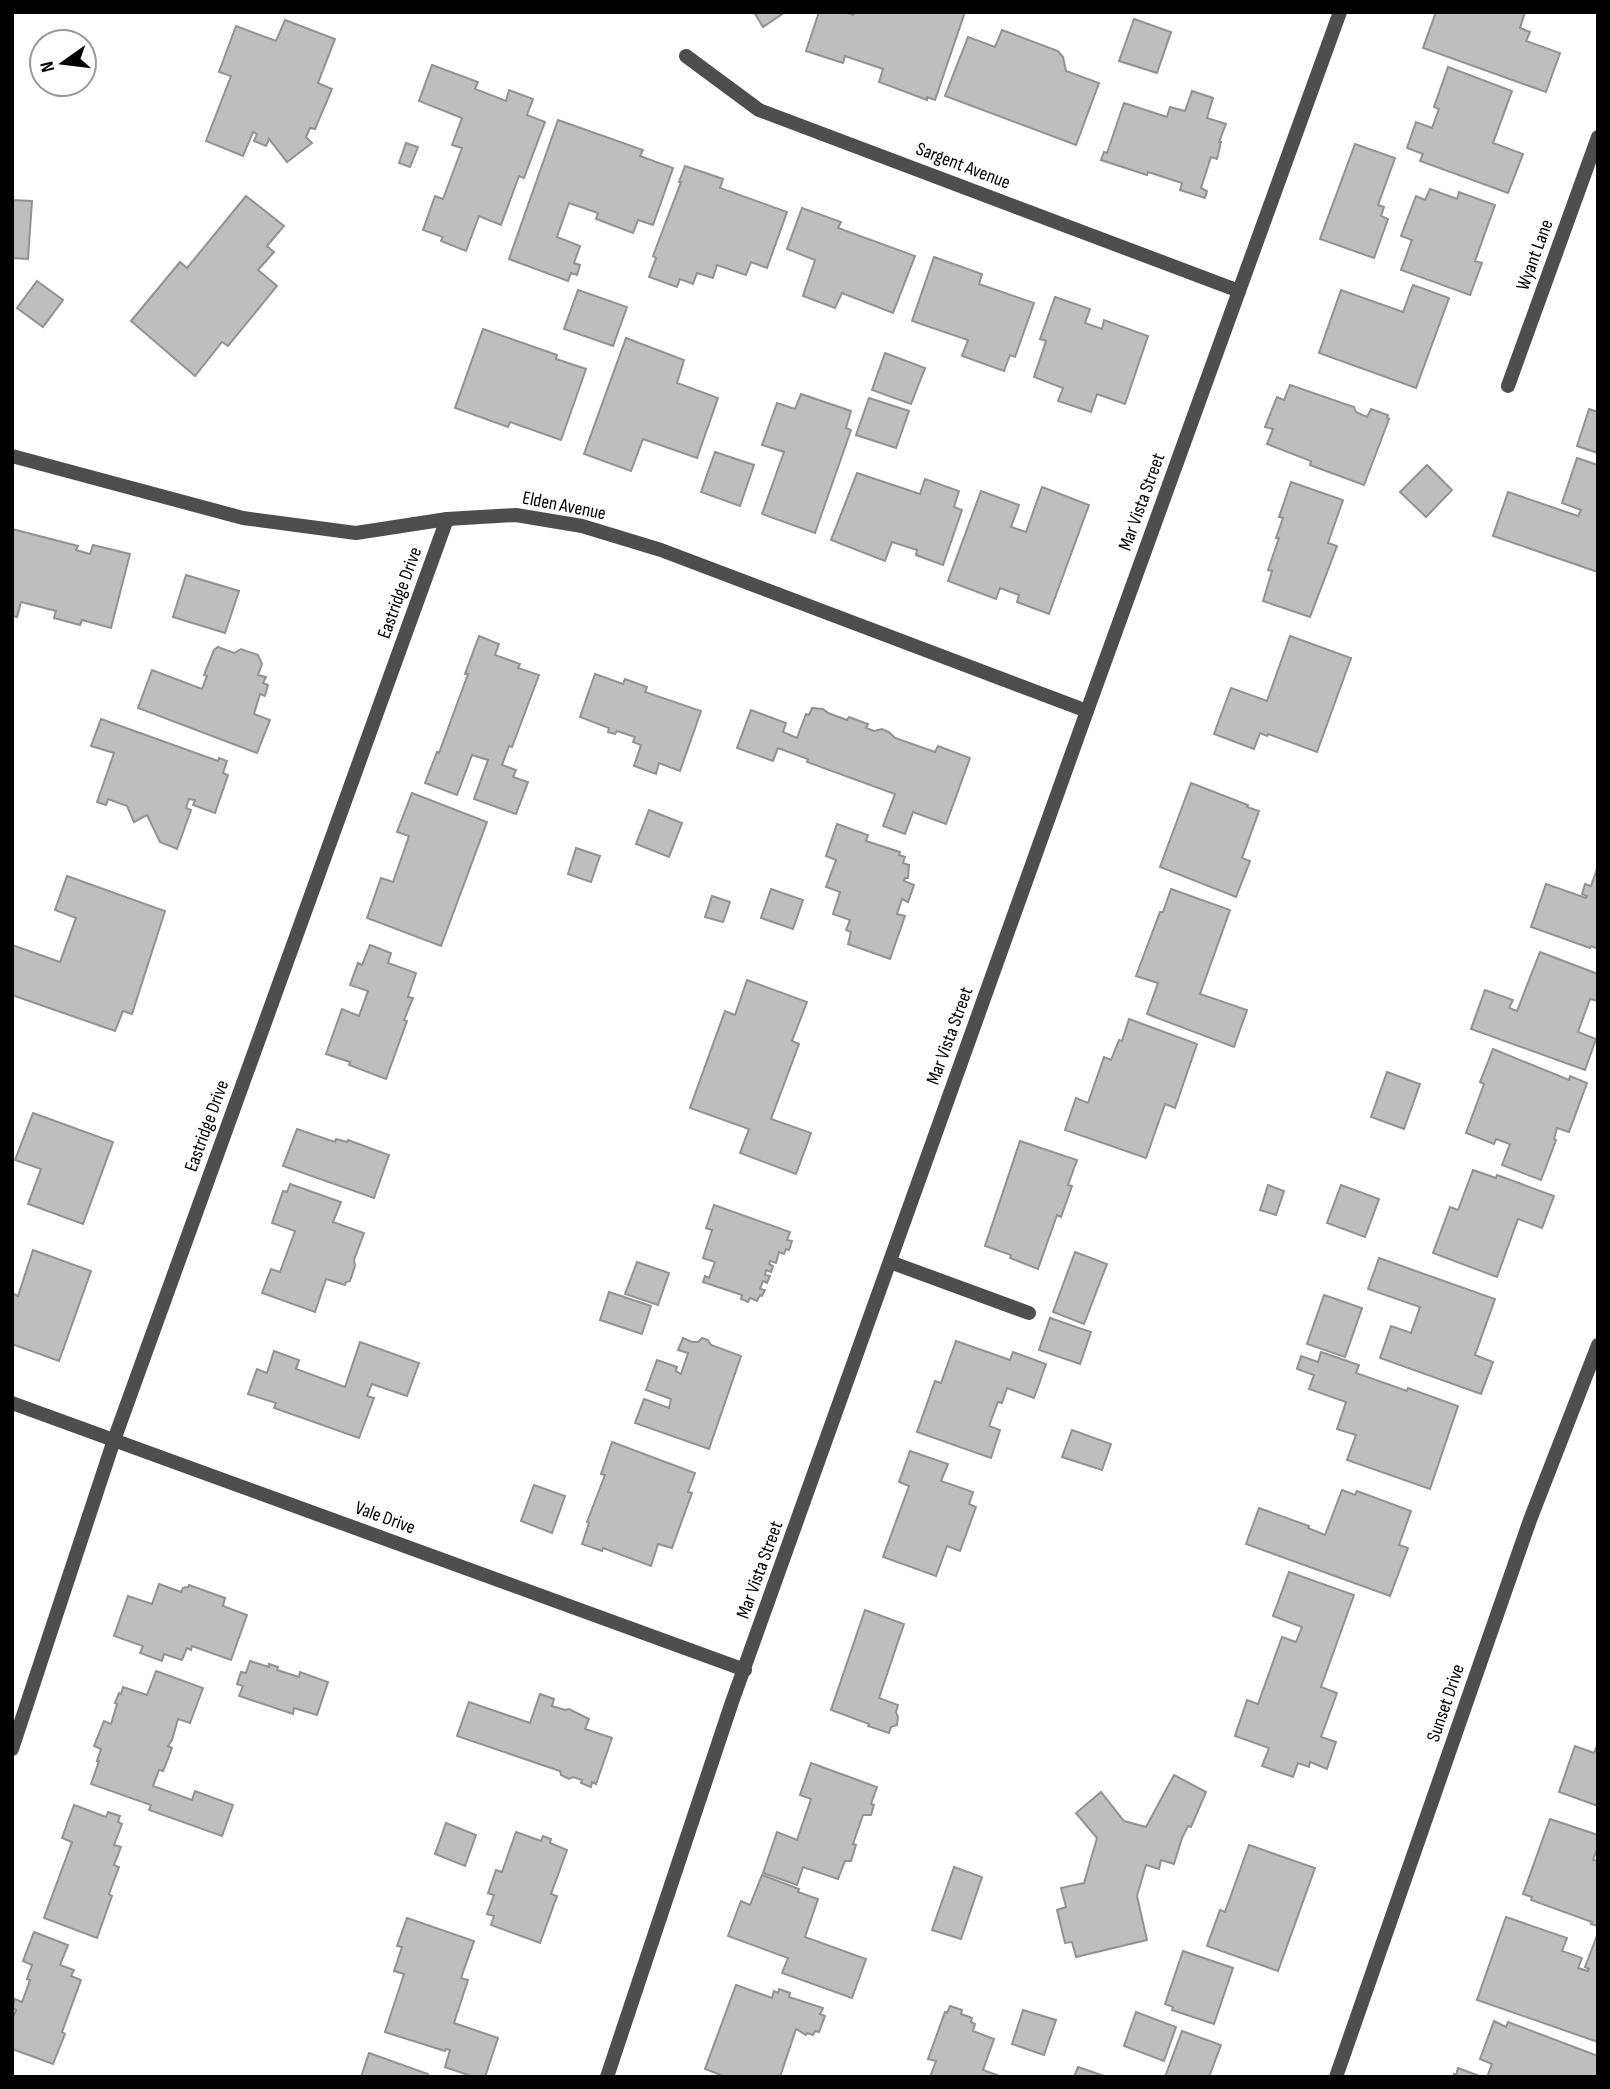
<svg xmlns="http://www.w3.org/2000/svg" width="1610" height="2089" font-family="'Sofia Sans Condensed',sans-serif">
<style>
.building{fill:#bebebe;stroke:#929292;stroke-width:2}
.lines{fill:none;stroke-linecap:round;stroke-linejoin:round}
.service{stroke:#4e4e4e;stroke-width:14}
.minor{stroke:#4e4e4e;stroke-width:14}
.tertiary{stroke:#4e4e4e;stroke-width:14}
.labels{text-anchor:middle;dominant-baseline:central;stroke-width:5;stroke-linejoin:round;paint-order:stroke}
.street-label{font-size:19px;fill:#000;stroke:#fff}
</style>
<rect width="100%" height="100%" fill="#fff"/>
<g class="building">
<polygon points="754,12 785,12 763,27"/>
<polygon points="819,12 845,12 853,15 855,12 965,12 935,100 927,97 927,100 879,82 883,69 845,56 843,63 806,51"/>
<polygon points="1436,12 1525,12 1520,28 1530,32 1526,41 1560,53 1546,92 1423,48"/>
<polygon points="1134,19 1171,32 1157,73 1119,61"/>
<polygon points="285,20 335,39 318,83 332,89 315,129 310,128 306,137 312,143 287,162 269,139 266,146 254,141 257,134 253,132 243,156 206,141 231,76 219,72 236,26 276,41"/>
<polygon points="1002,30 1058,51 1063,57 1066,71 1099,83 1076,145 945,96 968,37 995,47"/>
<polygon points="432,65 478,82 475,89 506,101 509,90 533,99 527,115 545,122 524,178 519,176 501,225 479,216 466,251 441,241 443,237 423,230 435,196 443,199 462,148 452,145 462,118 419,101"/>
<polygon points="1448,67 1512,91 1493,143 1523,154 1508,193 1420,161 1423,154 1407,148 1416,122 1432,128 1439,109 1434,107"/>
<polygon points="1192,91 1213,98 1207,118 1226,124 1219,142 1221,142 1217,159 1211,157 1201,188 1207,191 1205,198 1180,190 1182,183 1148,172 1147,175 1101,160 1104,152 1107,153 1124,103 1167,117 1170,107 1185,111"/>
<polygon points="558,120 643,150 640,156 673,168 653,225 638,220 633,233 596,219 598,213 569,203 557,237 580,246 574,263 580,265 577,275 571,273 568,281 509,259"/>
<polygon points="406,143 418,147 410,167 399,163"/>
<polygon points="1355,144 1395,158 1378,205 1384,207 1381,216 1388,219 1374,258 1320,239"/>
<polygon points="685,166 723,179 720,188 787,212 767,268 751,262 746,275 717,265 713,278 697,273 693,284 680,279 677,287 649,277 656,258 653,256 681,182 679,182"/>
<polygon points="1430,189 1457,199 1459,192 1495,205 1475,261 1482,263 1470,295 1401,270 1412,240 1401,236 1416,196 1425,200"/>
<polygon points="246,196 284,226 267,246 274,252 258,270 277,286 228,346 222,342 195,376 131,321 180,262 187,268"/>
<polygon points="12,200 32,201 28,259 12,258"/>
<polygon points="802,208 841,222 838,228 915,256 893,313 842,293 835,308 803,296 815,260 787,249"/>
<polygon points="934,257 982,274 979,284 1034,303 1015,357 1010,355 1004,371 962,356 968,340 912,321"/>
<polygon points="37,281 63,300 43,327 17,308"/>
<polygon points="1413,285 1449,298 1416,388 1319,353 1341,290 1403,312"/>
<polygon points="578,290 627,307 613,346 564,329"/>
<polygon points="1055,297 1090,309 1085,323 1102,329 1104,320 1148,336 1125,404 1097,394 1091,412 1058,401 1063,388 1034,377 1046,341 1040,339"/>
<polygon points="483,329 557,355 556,359 586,369 561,440 510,422 508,427 455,408"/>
<polygon points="626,338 684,360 677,383 718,398 697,458 643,439 631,471 584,454"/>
<polygon points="885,353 925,368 911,404 872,390"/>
<polygon points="1290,385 1354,407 1356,412 1367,417 1371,409 1388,415 1387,418 1389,419 1364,485 1310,465 1311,461 1267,444 1273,429 1265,427 1277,397 1284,400"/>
<polygon points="801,394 851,411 846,428 851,430 815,533 762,514 784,452 762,445 777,403 795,409"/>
<polygon points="869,398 909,411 896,448 856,435"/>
<polygon points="1589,409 1598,412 1598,453 1577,446"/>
<polygon points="715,452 754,465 740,506 701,492"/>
<polygon points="1577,458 1598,465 1598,572 1493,536 1508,492 1578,516 1581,510 1562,503"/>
<polygon points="1427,465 1452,490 1426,517 1400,492"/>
<polygon points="857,473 920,494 925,479 959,491 954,507 962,510 943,565 916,555 917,550 892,542 885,561 831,540"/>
<polygon points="1291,482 1343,500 1328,543 1337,546 1310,617 1263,601 1272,571 1268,570 1279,538 1276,538 1283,518 1279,517"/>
<polygon points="1042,487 1089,505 1049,614 1017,602 1019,595 1000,588 996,599 948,581 981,491 1019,505 1011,527 1026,532"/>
<polygon points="12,529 78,546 76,550 90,554 93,545 130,554 111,628 82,620 80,625 54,618 56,611 21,602 17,617 12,616"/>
<polygon points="186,575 239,591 225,633 173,617"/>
<polygon points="479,636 499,644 495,655 520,664 518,668 539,675 512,747 509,746 502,765 516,770 513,777 528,782 516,814 474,799 488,760 472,755 457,795 425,783 437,752 439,753 468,674 465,674"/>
<polygon points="1290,636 1351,658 1317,752 1268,734 1267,736 1260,733 1254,749 1214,734 1231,688 1267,701"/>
<polygon points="218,647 234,653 241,649 258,655 262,664 258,675 266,677 263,683 268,685 265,696 260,694 254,714 270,720 257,753 138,708 152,670 202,689 207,676 204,675 214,650"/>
<polygon points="595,674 623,684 625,679 647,687 645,692 701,711 680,771 659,763 656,774 634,766 641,745 633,742 635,737 617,731 615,734 608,732 609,728 580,717"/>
<polygon points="812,708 823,709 828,713 847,720 849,717 868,724 866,728 874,731 882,729 889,732 895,738 935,752 938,746 970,758 946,824 913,812 905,834 883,826 895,794 807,762 808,759 778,748 773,761 737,748 751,710 786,723 783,732 797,738 806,714 809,715"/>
<polygon points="101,719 218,761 219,758 227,761 223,773 228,775 215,813 193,805 195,800 189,799 186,808 191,810 177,849 160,842 147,815 134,822 127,806 108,799 106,805 97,802 114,753 91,746"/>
<polygon points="1191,783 1248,805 1247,807 1259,811 1242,858 1250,861 1236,897 1160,867"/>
<polygon points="412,793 487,822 441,946 367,918 381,878 393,882 409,836 397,832"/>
<polygon points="649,810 682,823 669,857 636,844"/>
<polygon points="837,824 868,835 866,841 900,852 899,855 905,857 903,863 909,865 908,878 905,878 904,881 914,885 908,902 902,899 897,914 905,916 890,959 848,944 851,932 846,930 850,920 833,914 840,892 826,887 836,860 826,856"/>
<polygon points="576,848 600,856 591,882 568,874"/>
<polygon points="1598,866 1598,949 1591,946 1590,948 1531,927 1546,884 1586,898 1587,896 1582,894 1585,884 1591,886"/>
<polygon points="67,876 165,911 132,1014 123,1011 115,1031 12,995 12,945 60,962 76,918 55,910"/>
<polygon points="771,889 803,900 793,929 761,918"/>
<polygon points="1171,889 1230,910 1200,994 1247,1010 1234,1047 1147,1014 1158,983 1136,976 1160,912 1163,912"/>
<polygon points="712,896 730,902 723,922 705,917"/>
<polygon points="370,945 391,953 388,963 416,973 408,997 413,998 404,1020 407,1021 386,1079 349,1065 350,1062 326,1054 342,1009 359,1016 368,991 350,985 358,963 362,965"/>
<polygon points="1540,952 1598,974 1598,1001 1590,999 1578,1032 1596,1039 1585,1070 1471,1029 1485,990 1513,1000 1509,1008 1517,1011"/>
<polygon points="747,980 807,1002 792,1041 799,1044 771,1119 811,1133 796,1174 740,1153 749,1129 690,1108 725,1011 735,1015"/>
<polygon points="1129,1019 1197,1044 1175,1108 1165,1104 1146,1158 1065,1130 1076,1098 1088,1103 1104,1057 1111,1060 1119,1040 1122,1041"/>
<polygon points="1493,1049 1569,1080 1570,1076 1587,1083 1569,1132 1557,1128 1554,1139 1556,1140 1541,1180 1502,1165 1510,1144 1496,1139 1494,1144 1466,1133 1484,1084 1480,1082"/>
<polygon points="1387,1072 1420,1084 1404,1129 1371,1117"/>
<polygon points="33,1113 113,1142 83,1224 28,1204 41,1169 15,1160"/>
<polygon points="297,1129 335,1142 336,1139 347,1142 348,1140 389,1155 374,1198 283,1166"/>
<polygon points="1020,1141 1077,1160 1068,1185 1072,1186 1061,1217 1057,1215 1038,1269 1010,1258 1011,1255 985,1246"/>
<polygon points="1473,1170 1496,1178 1497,1175 1554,1196 1542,1228 1518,1219 1497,1277 1433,1253 1450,1207 1458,1210"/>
<polygon points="290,1184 341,1202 333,1222 364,1233 354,1260 355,1266 350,1281 346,1282 345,1285 326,1279 315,1312 262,1293 271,1269 280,1272 295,1231 272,1223 283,1191 287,1192"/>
<polygon points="1268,1185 1284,1191 1276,1215 1260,1210"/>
<polygon points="1341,1185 1379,1199 1365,1237 1327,1223"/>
<polygon points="714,1205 790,1232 787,1240 792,1241 789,1250 786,1249 784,1254 779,1252 776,1263 770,1261 769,1264 773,1266 771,1272 766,1270 765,1275 770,1276 767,1283 763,1281 760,1289 765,1290 762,1296 760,1295 757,1301 750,1298 748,1302 741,1299 742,1295 703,1282 705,1276 709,1278 715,1262 703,1258 712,1230 706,1228"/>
<polygon points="33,1250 91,1271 59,1361 12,1344 12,1293 18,1296"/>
<polygon points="1075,1252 1107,1264 1084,1324 1053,1312"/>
<polygon points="1379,1258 1495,1299 1475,1355 1493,1362 1481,1394 1380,1358 1391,1326 1411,1333 1420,1307 1368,1289"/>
<polygon points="637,1262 669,1273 658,1305 625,1294"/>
<polygon points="609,1292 651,1306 642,1334 600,1320"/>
<polygon points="1324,1295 1362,1308 1345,1357 1307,1344"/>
<polygon points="1050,1318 1091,1332 1080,1364 1039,1350"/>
<polygon points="683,1338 692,1342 698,1342 702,1338 708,1340 711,1345 741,1356 709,1449 635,1423 644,1399 669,1408 671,1399 646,1390 657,1360 677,1367 676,1371 681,1374 688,1353 678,1350"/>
<polygon points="956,1341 1010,1360 1013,1352 1046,1364 1034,1398 1007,1388 1002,1403 998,1402 989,1426 1000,1430 991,1458 917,1432 935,1381 941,1383"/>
<polygon points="360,1342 419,1363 407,1396 372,1384 367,1396 374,1398 359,1438 274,1408 276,1403 248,1394 257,1369 267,1373 274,1351 299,1360 296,1369 345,1387"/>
<polygon points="1321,1352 1359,1365 1356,1373 1407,1391 1408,1388 1458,1406 1430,1489 1347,1460 1356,1435 1337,1429 1346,1402 1309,1389 1314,1375 1297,1369 1301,1356 1318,1362"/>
<polygon points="1072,1430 1111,1444 1102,1470 1062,1457"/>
<polygon points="612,1442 695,1473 688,1492 692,1493 672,1548 658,1544 651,1566 603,1548 602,1551 582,1544 589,1523 587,1522 605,1475 601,1474"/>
<polygon points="910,1451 948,1464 941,1481 973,1492 969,1504 976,1507 960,1551 947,1546 936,1576 883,1557 909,1486 899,1482"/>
<polygon points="534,1485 565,1496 552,1533 521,1521"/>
<polygon points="1342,1490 1355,1495 1357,1491 1411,1511 1399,1545 1408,1548 1390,1596 1246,1544 1259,1508 1309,1526 1308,1528 1325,1535"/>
<polygon points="1289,1572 1354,1595 1321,1687 1337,1693 1321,1737 1336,1742 1327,1769 1310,1762 1309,1767 1298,1763 1293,1777 1262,1766 1269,1748 1235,1736 1247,1700 1258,1704 1282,1637 1296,1642 1302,1627 1273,1616"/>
<polygon points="159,1584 181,1592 183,1588 188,1587 189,1585 225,1598 223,1606 247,1615 231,1660 192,1646 191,1650 187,1648 182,1660 164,1654 162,1661 140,1653 143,1646 114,1636 128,1596 152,1604"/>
<polygon points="865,1610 904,1624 879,1698 898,1705 896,1712 898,1717 897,1725 891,1727 889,1733 868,1726 869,1724 831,1710"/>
<polygon points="250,1661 269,1667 269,1664 278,1667 277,1670 299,1677 300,1672 328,1682 317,1715 294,1708 293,1714 239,1696 243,1686 237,1684 241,1672 246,1673"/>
<polygon points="156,1671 203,1688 190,1723 178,1719 172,1740 168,1746 172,1748 166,1764 163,1771 159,1770 153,1786 192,1800 195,1791 233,1805 222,1836 149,1810 151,1805 91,1784 99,1761 97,1761 101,1749 94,1746 104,1721 111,1724 117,1704 115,1703 119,1693 121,1694 123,1687 147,1695"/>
<polygon points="540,1694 554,1699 552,1706 565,1710 569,1709 589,1719 585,1729 612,1738 596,1784 592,1782 591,1787 581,1783 582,1780 573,1777 569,1779 561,1775 560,1771 457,1736 469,1702 530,1723"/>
<polygon points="1598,1744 1598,1806 1559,1792 1575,1746 1594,1753"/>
<polygon points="811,1763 877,1787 871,1804 874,1805 871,1815 863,1815 853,1844 856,1845 851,1861 845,1861 838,1879 803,1867 797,1885 763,1873 777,1832 797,1840 811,1799 800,1795"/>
<polygon points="1174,1775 1206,1792 1191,1827 1188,1826 1182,1838 1174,1864 1161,1860 1159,1869 1146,1865 1137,1896 1147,1940 1076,1957 1072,1942 1065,1943 1057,1910 1066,1907 1061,1888 1084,1883 1097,1838 1076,1813 1101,1792 1124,1821 1146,1827"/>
<polygon points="74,1805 106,1817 108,1812 120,1816 118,1822 122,1824 114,1845 121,1847 114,1865 119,1867 109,1894 112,1896 97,1938 44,1918 72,1842 62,1838"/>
<polygon points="1550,1819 1598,1835 1598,1847 1593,1860 1598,1861 1598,1926 1591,1924 1592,1922 1531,1900 1532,1897 1523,1894"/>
<polygon points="446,1823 476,1835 465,1866 435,1854"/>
<polygon points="516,1832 541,1841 543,1836 551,1839 550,1843 567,1850 551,1894 557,1896 540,1943 491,1925 494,1916 487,1914 494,1895 488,1893 496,1870 502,1872"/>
<polygon points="1249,1845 1315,1868 1278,1971 1207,1946 1220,1910 1225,1912"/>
<polygon points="954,1867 982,1877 961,1939 932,1930"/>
<polygon points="762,1875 799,1889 798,1892 818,1899 805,1937 866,1959 852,1998 782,1973 788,1958 728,1936 741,1901 750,1905"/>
<polygon points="1506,1917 1567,1938 1562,1951 1582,1958 1578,1968 1588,1971 1589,1969 1585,1967 1598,1933 1598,2042 1477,2000"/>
<polygon points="407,1918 474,1941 461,1978 468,1980 454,2023 498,2038 485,2077 474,2077 445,2067 450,2050 446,2049 445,2051 385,2032 404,1974 394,1971 402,1947 397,1946"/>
<polygon points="34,1932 68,1945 60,1965 74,1970 71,1976 81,1980 62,2032 65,2034 53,2064 12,2049 12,2020 16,2010 12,2007 15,1999 22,2002 30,1980 27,1979 32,1965 23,1961"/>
<polygon points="1183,1951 1233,1968 1214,2024 1172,2010 1173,2007 1165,2004"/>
<polygon points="736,1985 772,1998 774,1991 778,1993 779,1989 790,1993 789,1997 823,2008 820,2014 825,2016 819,2032 815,2031 813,2035 807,2033 806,2035 796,2029 780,2077 726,2077 705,2069"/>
<polygon points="950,2006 962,2010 961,2014 972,2018 971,2022 975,2024 973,2031 994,2039 983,2070 1002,2077 930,2077 936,2061 928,2059 945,2012 947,2013"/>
<polygon points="1023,2010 1056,2020 1044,2055 1012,2044"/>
<polygon points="1136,2012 1176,2027 1164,2061 1124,2046"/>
<polygon points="1494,2021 1506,2027 1508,2022 1598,2056 1598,2077 1487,2077 1492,2064 1480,2059"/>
<polygon points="1182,2031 1221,2045 1209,2077 1165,2077"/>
<polygon points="369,2053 428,2074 427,2077 361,2077"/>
<polygon points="1078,2067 1107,2077 1074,2077"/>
<polygon points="1458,2068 1482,2077 1453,2077 1454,2074 1456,2075"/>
</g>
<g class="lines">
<polyline class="service" points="890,1262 1029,1313"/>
<g class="minor">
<polyline points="686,56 759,110 1239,291"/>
<polyline points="1508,386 1598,137"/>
<polyline points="12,456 243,518 356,533 447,519 516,515 582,526 661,550 1087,711"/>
<polyline points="12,1403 745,1670"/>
<polyline points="12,1749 114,1440 447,519"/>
<polyline points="1336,2077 1530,1520 1598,1345"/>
</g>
<polyline class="tertiary" points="607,2077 732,1702 1087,711 1340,12"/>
</g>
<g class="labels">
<g class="street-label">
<text transform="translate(963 166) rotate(21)">Sargent Avenue</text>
<text transform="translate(1535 255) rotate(-70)">Wyant Lane</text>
<text transform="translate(1142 502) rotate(-70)">Mar Vista Street</text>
<text transform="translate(564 506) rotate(11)">Elden Avenue</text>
<text transform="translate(400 593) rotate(-70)">Eastridge Drive</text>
<text transform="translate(950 1036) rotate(-70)">Mar Vista Street</text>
<text transform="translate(207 1126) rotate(-70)">Eastridge Drive</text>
<text transform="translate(385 1518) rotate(20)">Vale Drive</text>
<text transform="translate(760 1570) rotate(-70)">Mar Vista Street</text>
<text transform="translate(1446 1703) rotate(-71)">Sunset Drive</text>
</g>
</g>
<rect width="1610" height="2089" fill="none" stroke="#000000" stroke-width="28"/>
<g transform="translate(63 63) rotate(256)"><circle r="33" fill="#ffffff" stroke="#999999" stroke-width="2"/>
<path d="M0-5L12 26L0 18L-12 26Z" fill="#000000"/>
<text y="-10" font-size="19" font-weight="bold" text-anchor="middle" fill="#000000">N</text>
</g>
</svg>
